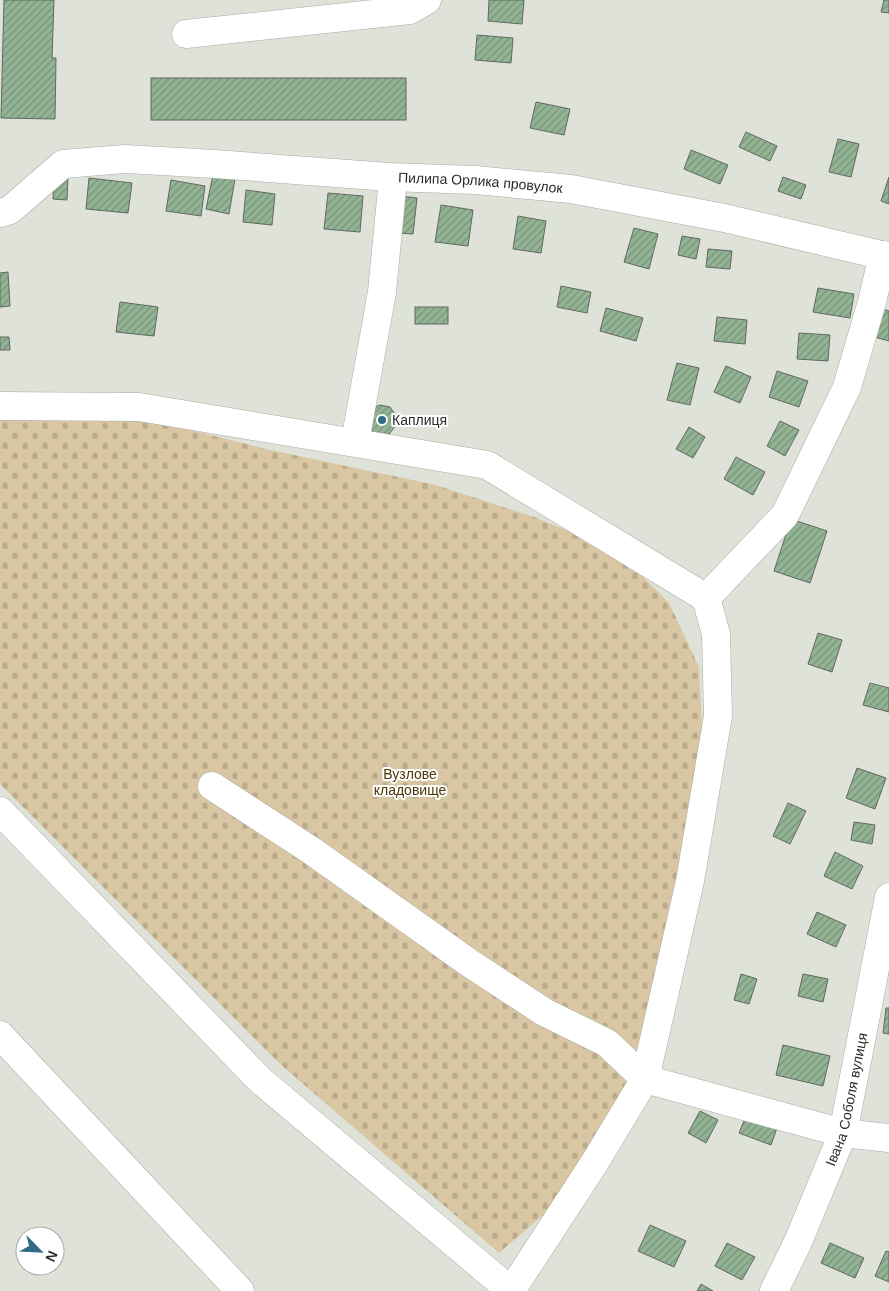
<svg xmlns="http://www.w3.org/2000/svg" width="889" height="1291" font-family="Arial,sans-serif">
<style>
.cemetery{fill:url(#cemetery-stones)}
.building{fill:url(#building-hatch);stroke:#616861}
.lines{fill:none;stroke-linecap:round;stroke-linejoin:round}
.minor-casing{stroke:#a8aca3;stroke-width:29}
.minor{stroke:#fff;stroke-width:28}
.poi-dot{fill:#306a83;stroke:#fff;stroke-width:2}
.labels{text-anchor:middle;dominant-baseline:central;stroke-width:4;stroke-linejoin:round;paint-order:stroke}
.street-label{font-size:14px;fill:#2b2c28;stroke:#fff}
.poi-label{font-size:14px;fill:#2b2c28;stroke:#fff;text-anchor:start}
.park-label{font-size:14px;fill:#4d3704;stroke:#fff}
</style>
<defs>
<pattern id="cemetery-stones" width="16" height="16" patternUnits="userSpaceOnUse" patternTransform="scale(1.25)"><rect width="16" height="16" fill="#d9c6a3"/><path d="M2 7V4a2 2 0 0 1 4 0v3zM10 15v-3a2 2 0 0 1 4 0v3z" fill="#baaa8c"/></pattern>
<pattern id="building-hatch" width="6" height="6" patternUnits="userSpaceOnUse" patternTransform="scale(1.25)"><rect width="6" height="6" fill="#93b494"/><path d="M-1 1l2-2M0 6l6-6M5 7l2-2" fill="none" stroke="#789379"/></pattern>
</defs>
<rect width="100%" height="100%" fill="#dee2d8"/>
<polygon class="cemetery" points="0,413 140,417 270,450 436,485 534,517 617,551 669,603 699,667 704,769 651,1056 549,1210 499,1253 279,1063 0,784"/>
<g class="building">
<polygon points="4,0 54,0 52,58 56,58 55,119 1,118"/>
<polygon points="489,0 524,0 522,24 488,21"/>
<polygon points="884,0 889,0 889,13 881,12"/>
<polygon points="477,35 513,38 511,63 475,60"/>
<rect x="151" y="78" width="255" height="42"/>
<polygon points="536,102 570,109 564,135 530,128"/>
<polygon points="746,132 777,146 770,161 739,147"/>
<polygon points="838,139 859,144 851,177 829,172"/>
<polygon points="691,150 728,165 720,184 684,169"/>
<polygon points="54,174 68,175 67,200 53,199"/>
<polygon points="213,175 235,179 229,214 206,209"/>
<polygon points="783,177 806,185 801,199 778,191"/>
<polygon points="889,177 889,204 881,201"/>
<polygon points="89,178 132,183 128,213 86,209"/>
<polygon points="171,180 205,186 201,216 166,211"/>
<polygon points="246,190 275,194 272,225 243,222"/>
<polygon points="328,193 363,196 360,232 324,229"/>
<polygon points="401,196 417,198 413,234 398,233"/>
<polygon points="441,205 473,210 468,246 435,242"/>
<polygon points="518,216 546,221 541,253 513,249"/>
<polygon points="634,228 658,234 649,269 624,262"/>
<polygon points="682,236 700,239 696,259 678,255"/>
<polygon points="708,249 732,251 730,269 706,267"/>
<polygon points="8,272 10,306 0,307 0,273"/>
<polygon points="561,286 591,292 587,313 557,307"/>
<polygon points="818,288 854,294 850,318 813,312"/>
<polygon points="120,302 158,307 154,336 116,332"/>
<rect x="415" y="307" width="33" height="17"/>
<polygon points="606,308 643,318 636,341 600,331"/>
<polygon points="879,308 889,311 889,341 871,336"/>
<polygon points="717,317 747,320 745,344 714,341"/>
<polygon points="799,333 830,335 828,361 797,359"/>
<polygon points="0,337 9,337 10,350 0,350"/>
<polygon points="677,363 699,368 690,405 667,400"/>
<polygon points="726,366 751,377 740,403 714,392"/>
<polygon points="777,371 808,381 799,407 769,397"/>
<polygon points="380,405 390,407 396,416 396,425 390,433 386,435 373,432 369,428 375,407"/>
<polygon points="780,421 799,430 785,456 767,446"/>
<polygon points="689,427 705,437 693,458 676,449"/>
<polygon points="736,457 765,472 753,495 724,479"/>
<polygon points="791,519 827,531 810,583 774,571"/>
<polygon points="818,633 842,640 832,672 808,664"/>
<polygon points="870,683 889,688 889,712 863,705"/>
<polygon points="857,768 886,778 875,809 846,798"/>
<polygon points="788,803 806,811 790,844 773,836"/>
<polygon points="854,822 875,825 872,844 851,840"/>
<polygon points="835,852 863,866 852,889 824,876"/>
<polygon points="817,912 846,925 836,947 807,934"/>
<polygon points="741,974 757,979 749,1004 734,1000"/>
<polygon points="803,974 828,979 823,1002 798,996"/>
<polygon points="886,1008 889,1008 889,1034 883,1033"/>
<polygon points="783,1045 830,1056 823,1086 776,1075"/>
<polygon points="700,1111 718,1120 706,1143 688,1133"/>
<polygon points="746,1116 777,1128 771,1145 739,1133"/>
<polygon points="650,1225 686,1241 674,1267 638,1251"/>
<polygon points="727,1243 755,1257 742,1280 715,1266"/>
<polygon points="830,1243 864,1258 855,1278 821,1263"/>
<polygon points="886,1251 889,1252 889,1282 875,1276"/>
<polygon points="701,1284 713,1291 697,1291"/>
</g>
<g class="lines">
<defs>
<g id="minor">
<polyline points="186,34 410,10 427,0"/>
<path id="s1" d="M 0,213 L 10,210 L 63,164 L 125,159 L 215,164 L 389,177 L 475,180 L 571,189 L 724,218 L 889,257"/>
<polyline points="0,406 139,407 487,465 706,598"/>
<polyline points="355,442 382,292 392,189 389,177"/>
<polyline points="212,786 312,851 468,962 544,1012 607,1043 645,1079 843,1133 889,1138"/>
<polyline points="0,811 260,1080 511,1291"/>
<polyline points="0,1035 240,1291"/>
<polyline points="511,1291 595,1162 645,1079 690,881 718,716 716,634 706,598 785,515 847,387 872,302 883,255"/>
<path id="s2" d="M 774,1291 L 798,1242 L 843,1133 L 889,897"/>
</g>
</defs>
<use href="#minor" class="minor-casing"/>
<use href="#minor" class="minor"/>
</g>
<circle class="poi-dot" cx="382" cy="420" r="5"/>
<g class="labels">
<g class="street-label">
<text stroke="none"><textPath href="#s1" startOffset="499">Пилипа Орлика провулок</textPath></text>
<text stroke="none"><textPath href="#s2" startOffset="206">Івана Соболя вулиця</textPath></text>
</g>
<g class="poi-label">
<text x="392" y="420">Каплиця</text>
</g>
<g class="park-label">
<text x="410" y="774">Вузлове<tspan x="410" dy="16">кладовище</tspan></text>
</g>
</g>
<g transform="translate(40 1251) rotate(114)"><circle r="24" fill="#ffffff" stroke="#aaaba9"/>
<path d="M0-4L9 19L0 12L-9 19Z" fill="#306a83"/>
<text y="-8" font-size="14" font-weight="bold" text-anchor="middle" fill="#2b2c28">N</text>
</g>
</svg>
